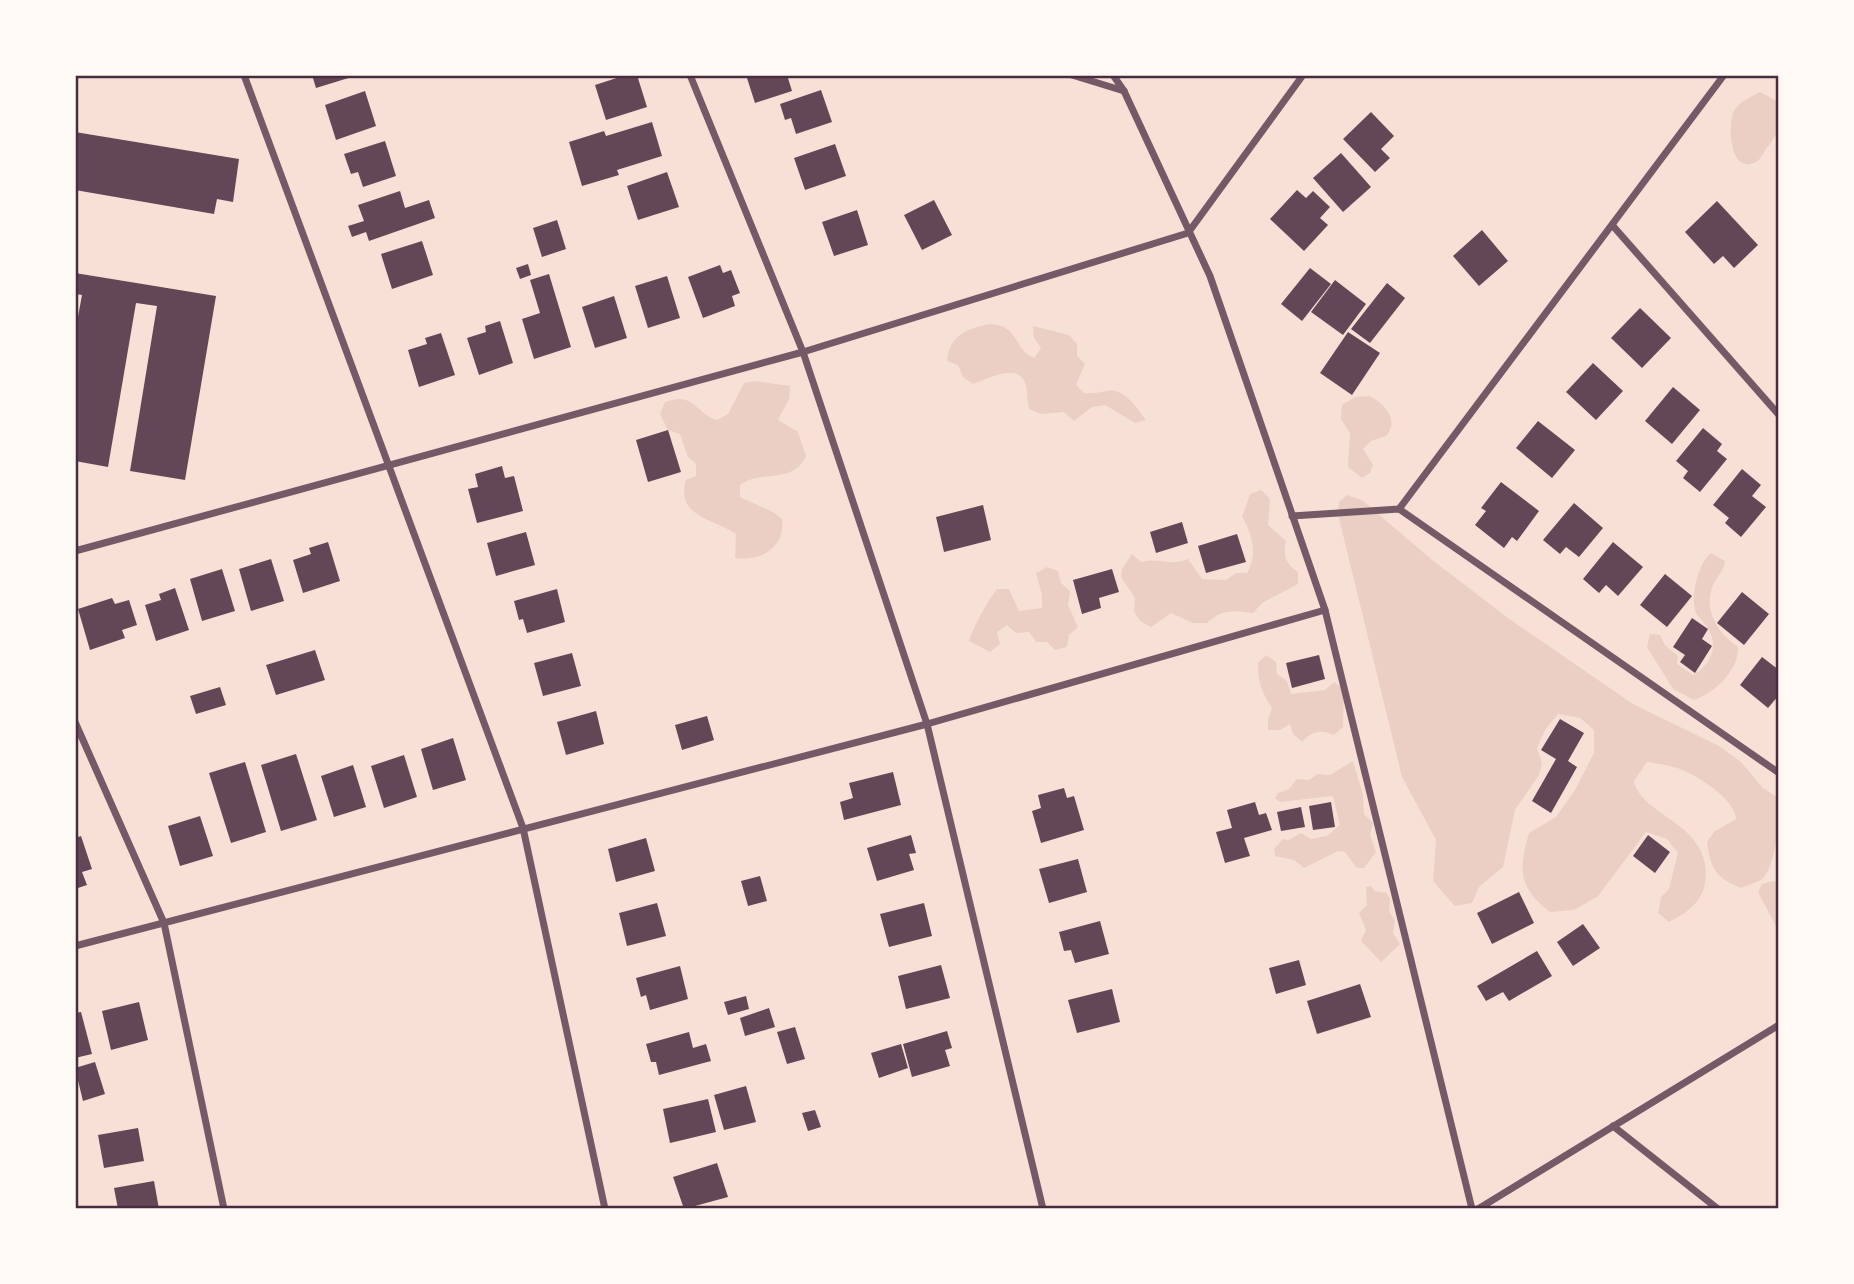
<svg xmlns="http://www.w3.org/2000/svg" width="1854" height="1284" font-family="Poppins,sans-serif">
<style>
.green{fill:#ebcfc5}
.building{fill:#644757}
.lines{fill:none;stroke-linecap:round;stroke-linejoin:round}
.minor{stroke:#755966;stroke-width:7}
.neatline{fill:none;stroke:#4a2c40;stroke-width:2.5}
</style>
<rect width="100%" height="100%" fill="#f7e1d7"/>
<g class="green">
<path d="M 1760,92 L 1775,100 C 1781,117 1781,132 1769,145 C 1764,150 1762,159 1756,162 C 1730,176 1727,126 1734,111 C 1739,101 1751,97 1760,92 Z"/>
<path d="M 989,324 C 1020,325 1012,348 1034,358 L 1041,348 L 1034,338 L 1033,326 L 1069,335 L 1077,344 L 1077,356 L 1085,364 L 1076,385 L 1084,393 C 1093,394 1098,392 1107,391 C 1124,387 1137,408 1146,420 L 1135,423 L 1105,405 L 1092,407 L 1074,421 L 1064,412 L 1041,414 L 1029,409 C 1027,401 1028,394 1026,386 C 1021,361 987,379 973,384 L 963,377 L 958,365 L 947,361 C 949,335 967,329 989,324 Z"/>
<path d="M 755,381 L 790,386 L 789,399 L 778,420 L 798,432 L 806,456 C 793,485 762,469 740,485 L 740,497 L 773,512 L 782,519 C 786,547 761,562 735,558 L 736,534 C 715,519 675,517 686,480 L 696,476 L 696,464 L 688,457 L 680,434 L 668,430 L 660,414 L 665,402 C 695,391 693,412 717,420 L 728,414 L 744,383 Z"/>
<path d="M 1370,396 C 1384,403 1400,421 1386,436 L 1371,441 L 1363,449 L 1373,465 L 1370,473 L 1362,478 L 1348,467 L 1350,433 L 1341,419 L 1342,405 L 1355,397 Z"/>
<path d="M 1261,490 L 1270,499 L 1268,525 L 1286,541 C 1283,556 1285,563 1298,572 L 1298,584 L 1262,603 L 1253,613 C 1233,610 1222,609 1207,623 L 1193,623 L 1171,613 L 1151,627 L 1140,621 L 1134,611 L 1135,598 L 1121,577 L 1122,569 L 1132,554 L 1141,562 C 1159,557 1171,567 1188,559 L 1202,579 L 1226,580 L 1236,573 L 1247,573 C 1258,555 1252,533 1242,517 L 1250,494 Z"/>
<path d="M 1347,495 L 1362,500 L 1431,559 L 1508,618 L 1633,704 L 1719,746 L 1741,762 L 1763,788 L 1779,798 C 1779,817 1777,866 1762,879 C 1757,883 1747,885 1741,888 C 1716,878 1710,868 1707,842 L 1714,832 L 1736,819 C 1736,800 1698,776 1680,769 C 1670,765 1657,764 1647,762 L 1634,781 C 1642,818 1714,823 1705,883 C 1702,903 1685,914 1669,922 L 1658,913 L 1661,897 L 1669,889 L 1678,853 L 1667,839 L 1646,832 L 1598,896 L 1574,910 L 1550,912 C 1519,888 1518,871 1529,833 L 1556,817 L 1575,790 L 1594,753 L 1594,730 L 1580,718 L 1558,714 L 1545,730 L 1537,748 L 1542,763 L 1539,775 L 1515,810 L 1503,867 L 1479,887 L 1472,903 L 1455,906 L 1433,881 L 1436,840 L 1402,777 L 1338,514 L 1339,502 Z"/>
<path d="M 1711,553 L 1725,561 C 1724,570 1717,577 1713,585 C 1703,611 1718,633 1738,647 C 1739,671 1714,693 1694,700 L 1673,689 L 1647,647 L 1650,634 L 1660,635 L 1665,645 L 1678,656 L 1677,664 L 1693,675 C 1713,663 1720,643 1705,624 C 1702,619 1697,617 1695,610 C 1691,594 1698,564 1711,553 Z"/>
<path d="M 1047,567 L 1058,571 L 1061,583 L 1070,591 L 1068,605 L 1078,627 L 1069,635 L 1067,647 L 1055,650 L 1047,642 L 1036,642 L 1029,632 L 1016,633 L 1007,625 L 997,632 L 1000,644 L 990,652 L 969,641 C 972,629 990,597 997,589 L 1009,589 L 1019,611 L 1042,608 L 1042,595 L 1036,573 Z"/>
<path d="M 1266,655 L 1276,662 L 1277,674 L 1287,681 L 1291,694 L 1325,690 L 1334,682 L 1344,689 L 1343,727 L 1334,735 C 1320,729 1312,731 1302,742 L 1293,734 L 1290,724 L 1280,730 L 1268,730 L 1268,719 L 1272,708 C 1262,692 1258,683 1258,663 Z"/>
<polygon points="1353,761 1363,795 1364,814 1373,823 1370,835 1376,852 1364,868 1357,868 1345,852 1338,851 1304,868 1294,860 1275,856 1274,849 1283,839 1289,840 1301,833 1311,839 1327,836 1340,825 1333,796 1280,802 1275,798 1278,793 1289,789 1297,779 1309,780 1318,774 1330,775"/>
<polygon points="1774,881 1779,882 1779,932 1758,892 1762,884"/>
<polygon points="1371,886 1375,891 1387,893 1390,899 1389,911 1395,921 1393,933 1400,944 1381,962 1361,941 1366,930 1359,913 1367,905 1366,887"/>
</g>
<g class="building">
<polygon points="312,75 355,75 355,76 316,88"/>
<polygon points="626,75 637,75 647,107 606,120 595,85"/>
<polygon points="746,75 787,75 792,91 755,103"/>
<polygon points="821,90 832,122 796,134 791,118 785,120 780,104"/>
<polygon points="365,91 376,126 336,140 325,105"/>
<polygon points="1371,112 1394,136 1381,149 1390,158 1375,172 1343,139"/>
<polygon points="652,122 662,156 617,170 619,175 582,186 569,142 604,131 606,136"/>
<polygon points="75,132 239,159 233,202 217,199 214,214 75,190"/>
<polygon points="385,141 396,176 363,187 358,172 351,174 344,154"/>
<polygon points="835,144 846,176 805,190 794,158"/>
<polygon points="1341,153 1371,187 1343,212 1313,178"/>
<polygon points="667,172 679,207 638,220 627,186"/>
<polygon points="1297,190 1306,198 1313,191 1330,207 1320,218 1328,225 1304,251 1270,219"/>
<polygon points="400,191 405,208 429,200 435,218 369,241 366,232 352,237 348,226 364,221 358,205"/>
<polygon points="934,200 952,235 922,250 904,215"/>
<polygon points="1717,201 1758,245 1734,268 1723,256 1714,264 1685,232"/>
<polygon points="857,210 868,245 834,256 822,222"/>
<polygon points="557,220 566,249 542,257 533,228"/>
<polygon points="1482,230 1508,261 1479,286 1453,256"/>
<polygon points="422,241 433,275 392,289 381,254"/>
<polygon points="528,264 531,275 520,279 516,268"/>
<polygon points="720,265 723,273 731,270 740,293 732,296 735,306 703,318 688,277"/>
<polygon points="1310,268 1331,284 1302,321 1281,304"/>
<polygon points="75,273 216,296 185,480 130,471 157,306 136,303 108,467 75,461 75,333 82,295 75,294"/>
<polygon points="549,274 571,347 534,359 522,319 540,313 530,280"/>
<polygon points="667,276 680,318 648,328 635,286"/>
<polygon points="1335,280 1366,304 1343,335 1311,312"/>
<polygon points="1387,283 1405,298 1370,343 1351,329"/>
<polygon points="614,296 627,338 595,348 582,307"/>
<polygon points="1640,308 1671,338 1642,368 1611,338"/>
<polygon points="500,321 513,363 479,375 467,338 486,332 485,326"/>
<polygon points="1348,332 1380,353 1352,395 1320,373"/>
<polygon points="441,333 455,375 419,387 408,350 427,344 425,338"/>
<polygon points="1593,363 1623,391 1596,420 1566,392"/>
<polygon points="1673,387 1700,410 1672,444 1645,421"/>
<polygon points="1538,421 1575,450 1552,478 1516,448"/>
<polygon points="1703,428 1722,444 1717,451 1727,459 1700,492 1683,478 1688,471 1676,461"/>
<polygon points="668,430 681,472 648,482 636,440"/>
<polygon points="502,466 505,478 514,476 523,511 477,523 468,489 478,487 475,474"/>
<polygon points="1742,469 1761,485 1752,496 1766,507 1741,537 1725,523 1729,518 1713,505"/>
<polygon points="1501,482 1539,511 1517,541 1512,537 1504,548 1475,525 1486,511 1481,508"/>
<polygon points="1574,503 1603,528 1579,557 1566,547 1560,554 1543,540"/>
<polygon points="983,505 991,540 944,552 936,517"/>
<polygon points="1182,522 1188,543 1156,553 1150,532"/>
<polygon points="526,532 535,565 496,576 487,543"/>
<polygon points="1237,534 1246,562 1206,573 1198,546"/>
<polygon points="328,542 340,581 303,593 293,560 311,554 309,548"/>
<polygon points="1613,542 1643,567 1618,596 1606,585 1599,593 1583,579"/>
<polygon points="271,559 284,601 251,611 239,569"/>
<polygon points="222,569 235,611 202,621 190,579"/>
<polygon points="1112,569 1119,592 1099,598 1101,608 1082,614 1073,580"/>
<polygon points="1665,574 1692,596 1667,627 1640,605"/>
<polygon points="175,588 189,630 156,641 145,605 161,600 159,594"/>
<polygon points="557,589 565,622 527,633 523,619 519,620 514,601"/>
<polygon points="1742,592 1769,614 1744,645 1717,623"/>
<polygon points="112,598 115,604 129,600 137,625 122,630 125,638 90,650 78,609"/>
<polygon points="1692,618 1708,629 1702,639 1712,646 1695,673 1680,662 1685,655 1673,647"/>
<polygon points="315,650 325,680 276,695 266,665"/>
<polygon points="572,653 581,686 543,696 534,663"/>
<polygon points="1319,655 1325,679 1292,688 1286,663"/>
<polygon points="1762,657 1779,670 1779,695 1768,708 1740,685"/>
<polygon points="220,687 226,705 196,714 190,696"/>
<polygon points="596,711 604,744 566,755 557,722"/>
<polygon points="707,716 714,740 682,750 675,725"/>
<polygon points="1560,719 1584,733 1568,761 1577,767 1551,813 1532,801 1556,759 1541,750"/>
<polygon points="453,738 466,780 433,790 421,749"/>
<polygon points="296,754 317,820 281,831 261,765"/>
<polygon points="404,755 417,797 384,808 371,766"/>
<polygon points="245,762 266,832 231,843 209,773"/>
<polygon points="353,765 366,807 334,817 321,776"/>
<polygon points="893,772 901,805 844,820 840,802 853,798 849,783"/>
<polygon points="1064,788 1067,798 1074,796 1084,830 1041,843 1032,811 1041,808 1038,795"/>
<polygon points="1255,802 1259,815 1266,813 1272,830 1244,838 1250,856 1225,863 1216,832 1232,828 1227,810"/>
<polygon points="1331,802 1335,827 1313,830 1309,806"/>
<polygon points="1301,807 1305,827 1281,831 1277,812"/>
<polygon points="200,816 213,856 180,866 168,826"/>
<polygon points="911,835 916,853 909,854 914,870 877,881 867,848"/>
<polygon points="1648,835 1670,852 1655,873 1633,856"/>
<polygon points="81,836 92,869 82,872 87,885 75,889 75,838"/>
<polygon points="646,838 655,871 616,882 608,849"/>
<polygon points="1078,859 1087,892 1049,903 1039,869"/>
<polygon points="760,876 767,901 748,906 741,881"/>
<polygon points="1519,892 1534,923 1492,944 1477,913"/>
<polygon points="657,903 666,936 627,946 619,913"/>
<polygon points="924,903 932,936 889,947 880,914"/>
<polygon points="1100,921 1109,954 1075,963 1071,950 1064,951 1059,932"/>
<polygon points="1583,924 1600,948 1573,966 1557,942"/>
<polygon points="1537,951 1552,976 1509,1001 1503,992 1486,1001 1477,986"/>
<polygon points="1299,960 1306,985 1276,994 1269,968"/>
<polygon points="941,965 950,998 906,1009 898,976"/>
<polygon points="680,966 688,999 650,1010 646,995 641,997 636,978"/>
<polygon points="1360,984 1371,1017 1317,1034 1307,1001"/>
<polygon points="1112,989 1120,1022 1077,1033 1068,1000"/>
<polygon points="746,996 749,1009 728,1015 724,1002"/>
<polygon points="139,1002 148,1040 111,1050 102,1011"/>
<polygon points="769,1008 775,1027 745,1036 740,1018"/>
<polygon points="81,1012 92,1054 75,1058 75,1013"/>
<polygon points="795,1027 805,1059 787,1064 777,1032"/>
<polygon points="947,1031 952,1048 945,1050 950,1066 912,1077 903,1044"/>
<polygon points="689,1032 693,1048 706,1044 711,1061 659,1075 656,1062 651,1062 646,1044"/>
<polygon points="901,1044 908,1068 879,1078 871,1053"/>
<polygon points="95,1062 105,1094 83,1101 75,1068"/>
<polygon points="746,1086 756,1122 724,1130 714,1095"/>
<polygon points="708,1099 716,1132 670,1143 663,1109"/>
<polygon points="815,1110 821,1127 808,1131 802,1113"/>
<polygon points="138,1128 144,1161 104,1168 98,1135"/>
<polygon points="717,1163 728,1197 684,1209 673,1177"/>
<polygon points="154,1181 159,1209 118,1209 114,1188"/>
</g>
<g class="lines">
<g class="minor">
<polyline points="244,75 523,828 605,1209"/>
<polyline points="690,75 803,352 927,724 1043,1209"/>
<polyline points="1072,75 1124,91"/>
<polyline points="1113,75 1124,91 1210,276 1325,610 1472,1209"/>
<polyline points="1613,226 1779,415"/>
<polyline points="1399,509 1724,75"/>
<polyline points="1292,516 1399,509 1779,773"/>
<polyline points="75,551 803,352 1188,233 1303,75"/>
<polyline points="75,722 164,923 224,1209"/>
<polyline points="75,946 927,724 1325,610"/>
<polyline points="1613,1126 1718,1209"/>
<polyline points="1478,1209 1779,1025"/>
</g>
</g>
<rect width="1854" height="1284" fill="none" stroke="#fffaf5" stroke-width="154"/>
<rect x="77" y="77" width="1700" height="1130" class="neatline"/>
</svg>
